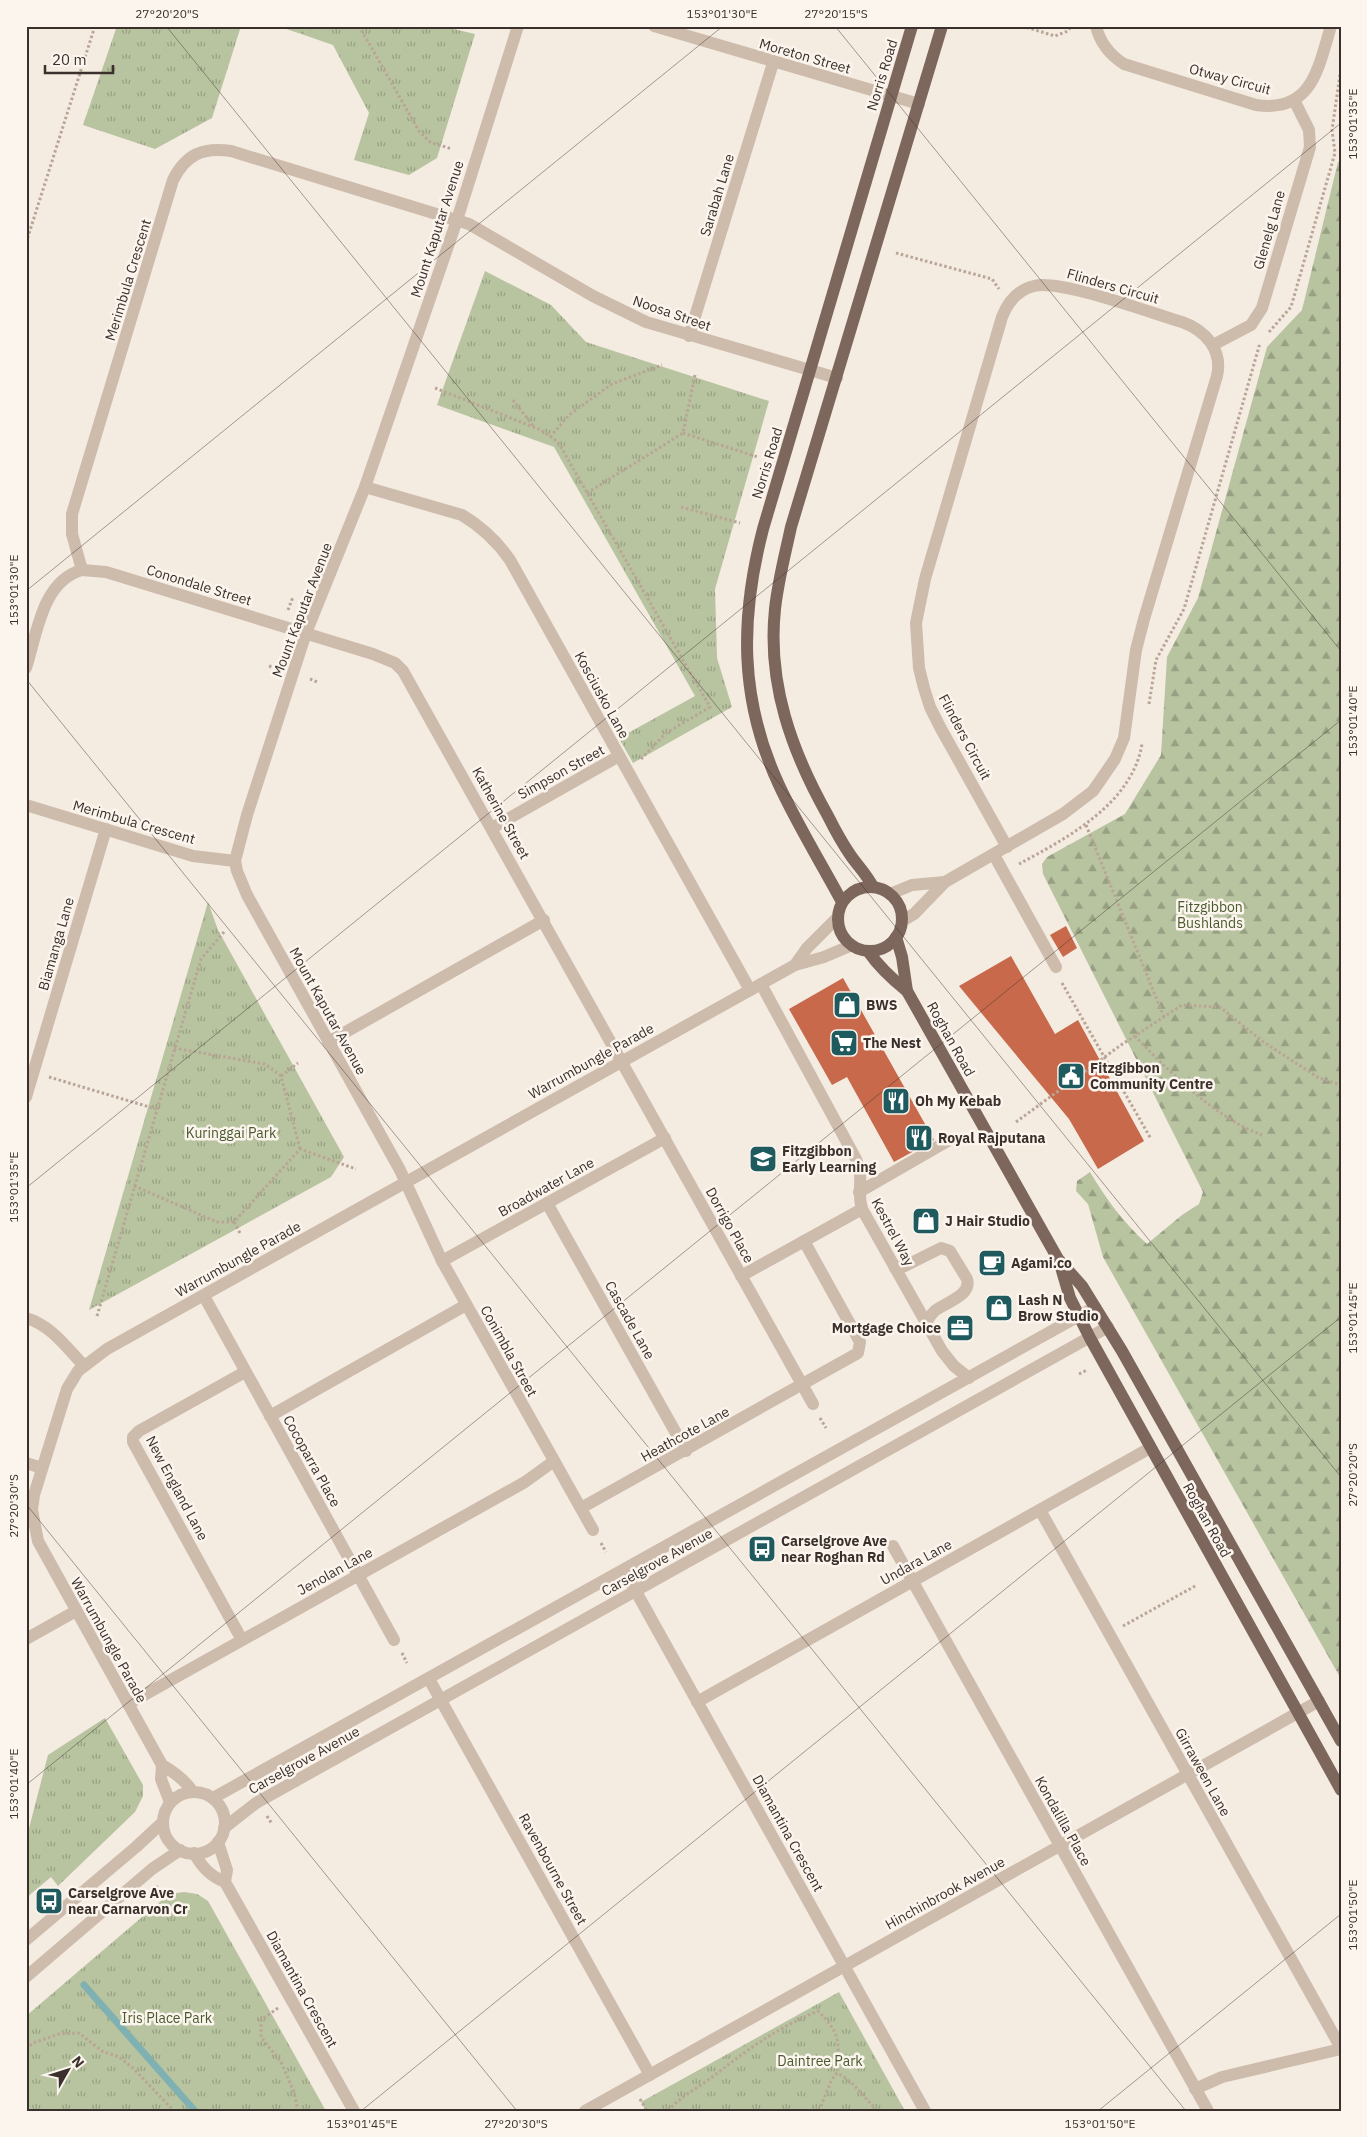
<svg xmlns="http://www.w3.org/2000/svg" width="1367" height="2137" font-family="'IBM Plex Sans',sans-serif">
<style>
.grass{fill:url(#grass-tufts)}
.forest{fill:url(#forest-firs)}
.garden{fill:url(#garden-dots)}
.lines{fill:none;stroke-linecap:round;stroke-linejoin:round}
.stream{stroke:#7fb0b2;stroke-width:7}
.building{fill:#c8694b}
.path{stroke:#b9a596;stroke-width:3;stroke-dasharray:2.5 2.5;stroke-linecap:butt}
.minor{stroke:#cdbbac;stroke-width:12}
.major{stroke:#7d675c;stroke-width:12}
.ticks{fill:none;stroke:#3b302b;stroke-width:1;stroke-opacity:0.45}
.labels{text-anchor:middle;dominant-baseline:central;stroke-width:5;stroke-linejoin:round;paint-order:stroke}
.street-label{font-size:14px;fill:#3b302b;stroke:#fbf5ee}
.park-label{font-size:14px;fill:#4a5a2e;stroke:#fbf5ee}
.poi-label{font-size:14px;font-weight:bold;fill:#3b302b;stroke:#fbf5ee;text-anchor:start}
.neatline{fill:none;stroke:#3b302b;stroke-width:2}
.ticks-label{font-size:12px;text-anchor:middle;fill:#3b302b}
</style>
<defs>
<pattern id="grass-tufts" width="24" height="20" patternUnits="userSpaceOnUse" patternTransform="scale(1.25)"><rect width="24" height="20" fill="#b8c4a0"/><path d="M3 7l-1-3M5 7V3M7 7l1-3M15 17l-1-3M17 17v-4M19 17l1-3" fill="none" stroke="#97a083"/></pattern>
<pattern id="forest-firs" width="22" height="20" patternUnits="userSpaceOnUse" patternTransform="scale(1.25)"><rect width="22" height="20" fill="#b8c4a0"/><path d="M5 1l3.5 6h-7zM16 11l3.5 6h-7z" fill="#97a083"/></pattern>
<pattern id="garden-dots" width="8" height="8" patternUnits="userSpaceOnUse" patternTransform="scale(1.25)"><rect width="8" height="8" fill="#b8c4a0"/><path d="M2 2h.1M6 6h.1" fill="none" stroke="#97a083" stroke-width="1.8" stroke-linecap="round"/></pattern>
</defs>
<rect width="100%" height="100%" fill="#f4ebe1"/>
<g class="grass">
<polygon points="117,26 241,26 212,118 155,149 83,125"/>
<polygon points="278,26 441,26 475,34 437,158 409,175 354,160 369,113 333,45"/>
<polygon points="485,271 551,305 586,342 769,401 715,589 717,658 732,707 633,763 619,738 695,696 554,447 437,405"/>
<polygon points="208,902 218,930 344,1157 331,1177 89,1310"/>
<polygon points="105,1718 143,1785 143,1796 135,1812 58,1886 51,1877 26,1898 26,1840 48,1755"/>
<polygon points="184,1892 197,1894 208,1901 326,2111 26,2111 26,2016 169,1894"/>
<polygon points="839,1992 905,2111 646,2111 641,2102"/>
</g>
<path class="forest" d="M 1341,161 L 1341,1679 L 1103,1257 L 1088,1204 L 1076,1191 L 1077,1181 L 1090,1172 C 1106,1199 1123,1222 1147,1244 L 1182,1215 L 1199,1204 L 1203,1192 L 1043,874 L 1042,864 L 1047,857 L 1125,814 L 1161,755 L 1167,657 L 1198,598 L 1267,347 L 1302,310 L 1338,162 Z"/>
<polygon class="garden" points="278,26 311,26 309,36"/>
<g class="lines">
<polyline class="stream" points="84,1985 195,2111"/>
</g>
<g class="building">
<polygon points="1066,926 1077,948 1063,957 1050,935"/>
<polygon points="1011,956 1055,1034 1078,1020 1144,1141 1098,1169 1069,1119 959,986"/>
<polygon points="843,978 934,1140 894,1162 847,1077 832,1085 789,1009"/>
</g>
<g class="lines">
<g class="path">
<polyline points="359,26 419,131 430,142 452,149"/>
<polyline points="1022,26 1055,36 1068,31 1071,26"/>
<polyline points="26,243 95,26"/>
<polyline points="896,253 992,279 999,289"/>
<polyline points="1269,332 1291,307 1335,153 1332,130 1341,68"/>
<polyline points="435,388 541,430 558,442 710,707 666,733 641,759"/>
<polyline points="513,400 534,427"/>
<polyline points="683,433 758,457"/>
<polyline points="550,437 569,415 612,384 662,365"/>
<polyline points="587,493 683,433 695,375"/>
<polyline points="681,507 740,523"/>
<polyline points="288,610 293,597"/>
<polyline points="269,666 278,669"/>
<polyline points="310,679 317,682"/>
<polyline points="1149,704 1156,660 1184,609 1260,343"/>
<polyline points="1086,825 1164,1017"/>
<path d="M 1019,864 C 1067,838 1132,804 1142,744"/>
<polyline points="1062,983 1151,1139"/>
<path d="M 1135,1036 C 1167,1070 1217,1119 1262,1135"/>
<polyline points="174,1048 265,1064 281,1076 300,1149"/>
<polyline points="281,1076 298,1063"/>
<polyline points="49,1077 156,1109"/>
<polyline points="1016,1122 1121,1045 1182,1005 1220,1007 1262,1041 1319,1078 1341,1085"/>
<polyline points="134,1186 217,1222 234,1222 300,1149 356,1169"/>
<polyline points="234,1222 241,1235"/>
<polyline points="97,1316 201,959 224,932"/>
<polyline points="1079,1374 1087,1370"/>
<polyline points="820,1418 826,1428"/>
<polyline points="601,1543 606,1552"/>
<polyline points="1123,1626 1197,1585"/>
<polyline points="402,1653 407,1663"/>
<polyline points="267,1816 272,1824"/>
<polyline points="156,1886 162,1893"/>
<polyline points="278,2008 261,2020 261,2037 281,2062 294,2092 298,2111"/>
<polyline points="26,2049 33,2043 59,2034 79,2033 102,2051 119,2057 133,2068 174,2111"/>
<polyline points="640,2099 647,2111"/>
<path d="M 668,2111 C 680,2097 696,2089 711,2078 C 744,2052 778,2027 818,2011 C 841,2034 839,2041 837,2073"/>
<path d="M 819,2111 L 832,2079 L 837,2073 C 855,2082 863,2097 878,2111"/>
</g>
<g class="minor">
<polyline points="518,26 457,220 365,487 306,633 247,815 235,861 237,871 247,895 400,1170 442,1261 593,1530"/>
<polyline points="654,26 919,104"/>
<path d="M 1096,26 C 1100,43 1110,55 1124,64 L 1256,105 C 1312,113 1318,69 1331,26"/>
<polyline points="689,336 773,63"/>
<polyline points="1213,345 1251,325 1262,308 1310,147 1309,130 1294,100"/>
<path d="M 365,487 L 462,515 C 482,527 497,541 510,560 L 750,990"/>
<polyline points="82,570 106,572 373,654 395,663 403,671 813,1404"/>
<path d="M 26,668 C 37,634 42,581 82,570 L 72,534 L 72,514 L 173,180 C 186,154 203,147 231,151 L 469,224 L 593,296 L 646,322 L 837,378"/>
<polyline points="26,805 193,856 235,861"/>
<polyline points="492,828 619,756"/>
<polyline points="994,855 1056,967"/>
<polyline points="890,894 912,885 945,882"/>
<path d="M 902,921 L 914,914 L 945,882 L 1063,814 L 1093,791 L 1115,759 L 1124,738 L 1136,650 L 1144,619 L 1217,376 C 1223,350 1205,330 1182,322 C 1151,313 1060,279 1034,286 C 1017,290 1008,302 1002,317 L 925,579 L 916,623 L 919,668 L 924,688 L 930,707 L 940,727 L 1007,847"/>
<polyline points="795,965 807,948 838,917"/>
<path d="M 761,984 L 856,1159 C 865,1180 856,1189 862,1209 L 942,1351 L 954,1366 L 969,1378"/>
<polyline points="328,1042 544,920"/>
<polyline points="26,1097 106,829"/>
<polyline points="859,1192 951,1139"/>
<polyline points="547,1203 686,1451"/>
<polyline points="442,1261 665,1138"/>
<path d="M 895,1268 L 905,1266 L 941,1248 L 950,1251 L 967,1279 C 972,1295 947,1302 936,1310 C 932,1313 929,1318 926,1322"/>
<polyline points="741,1276 862,1209"/>
<polyline points="204,1296 394,1640"/>
<path d="M 26,1318 C 51,1325 67,1348 84,1366"/>
<polyline points="270,1416 466,1305"/>
<polyline points="26,1463 42,1468"/>
<polyline points="581,1508 858,1353 860,1342 804,1241"/>
<polyline points="1040,1510 1341,2048"/>
<polyline points="893,1546 1208,2111"/>
<polyline points="624,1570 925,2111"/>
<polyline points="26,1639 76,1611"/>
<polyline points="242,1640 133,1442 133,1437 139,1431 245,1372"/>
<polyline points="429,1679 650,2075"/>
<polyline points="697,1702 1150,1448"/>
<polyline points="128,1704 525,1482 554,1461"/>
<polyline points="162,1765 161,1779 170,1802"/>
<path d="M 193,1792 C 185,1780 174,1772 162,1765 L 38,1541 L 32,1510 L 34,1495 L 67,1389 L 78,1371 L 107,1349 L 795,965 L 824,957 L 852,945"/>
<circle cx="194" cy="1823" r="31"/>
<polyline points="213,1798 1095,1307"/>
<polyline points="224,1828 256,1803 1108,1327"/>
<polyline points="218,1842 227,1870 225,1882 354,2111"/>
<path d="M 194,1853 C 202,1867 210,1876 225,1882"/>
<polyline points="26,1940 136,1847 163,1822"/>
<polyline points="26,1977 152,1869 180,1850"/>
<polyline points="1195,2089 1222,2077 1341,2049"/>
<polyline points="585,2111 1319,1701"/>
</g>
<g class="major">
<path d="M 873,887 C 867,875 858,866 851,856 C 842,843 835,830 828,816 C 792,752 767,684 775,609 C 778,581 785,555 791,527 L 942,26"/>
<circle cx="870" cy="919" r="32"/>
<path d="M 842,902 C 821,863 797,824 779,785 C 739,699 740,618 763,529 L 912,26"/>
<polyline points="896,937 902,957 907,991 1058,1259 1082,1286 1122,1351 1341,1741"/>
<path d="M 868,951 C 879,967 892,979 907,991"/>
<polyline points="1060,1264 1070,1298 1090,1338 1341,1790"/>
</g>
</g>
<path class="ticks" d="M 166,26 L 1341,1477M 835,26 L 1341,651M 26,591 L 723,26M 26,679 L 1186,2111M 26,1188 L 1341,123M 26,1504 L 517,2111M 26,1785 L 1341,720M 361,2111 L 1341,1317M 1098,2111 L 1341,1914"/>
<defs>
<symbol id="shop-square" viewBox="-11 -11 22 22"><rect x="-9" y="-9" width="18" height="18" rx="4" fill="#1f5a5e" stroke="#fbf5ee"/><path d="M-5-2.5h2.3a2.7 3.5 0 0 1 5.4 0H5L5.5 6h-11ZM-1.5-2.5h3a1.5 2.3 0 0 0-3 0Z" fill="#fff"/></symbol>
<symbol id="supermarket-square" viewBox="-11 -11 22 22"><rect x="-9" y="-9" width="18" height="18" rx="4" fill="#1f5a5e" stroke="#fbf5ee"/><path d="M-6-5.5h2.5l.6 2H6L4.5 2H-2.5L-4.4-4H-6ZM-1.5 3.2a1.3 1.3 0 1 0 .1 0ZM3 3.2a1.3 1.3 0 1 0 .1 0Z" fill="#fff"/></symbol>
<symbol id="civic-square" viewBox="-11 -11 22 22"><rect x="-9" y="-9" width="18" height="18" rx="4" fill="#1f5a5e" stroke="#fbf5ee"/><path d="M-.6-6.5H3V-4.5H.6V-3L4-1V1h2V6H-6V1h2V-1L-.6-3ZM-1.2 2.5V6h2.4V2.5Z" fill="#fff"/></symbol>
<symbol id="restaurant-square" viewBox="-11 -11 22 22"><rect x="-9" y="-9" width="18" height="18" rx="4" fill="#1f5a5e" stroke="#fbf5ee"/><path d="M-5-6h1v4h1v-4h1v4h1v-4h1v5L-1.5 .5V6h-2V.5L-5-1ZM5-6V6H3V1.5H1.5Q1.5-4 5-6Z" fill="#fff"/></symbol>
<symbol id="school-square" viewBox="-11 -11 22 22"><rect x="-9" y="-9" width="18" height="18" rx="4" fill="#1f5a5e" stroke="#fbf5ee"/><path d="M0-5L7-2L0 1L-7-2ZM-4 1L0 2.5L4 1V4Q0 6-4 4Z" fill="#fff"/></symbol>
<symbol id="cafe-square" viewBox="-11 -11 22 22"><rect x="-9" y="-9" width="18" height="18" rx="4" fill="#1f5a5e" stroke="#fbf5ee"/><path d="M-5.5-4.5H6V0H3Q3 3.5 0 3.5H-2.5Q-5.5 3.5-5.5 0ZM3-3.2v2h1.7v-2ZM-6 4.5H4V6H-6Z" fill="#fff"/></symbol>
<symbol id="office-square" viewBox="-11 -11 22 22"><rect x="-9" y="-9" width="18" height="18" rx="4" fill="#1f5a5e" stroke="#fbf5ee"/><path d="M-6-3h4V-5.5h4V-3h4V5H-6ZM-1-4.5V-3h2v-1.5ZM-6 0V1H6V0Z" fill="#fff"/></symbol>
<symbol id="bus-square" viewBox="-11 -11 22 22"><rect x="-9" y="-9" width="18" height="18" rx="4" fill="#1f5a5e" stroke="#fbf5ee"/><path d="M-5-6H5V4H4V6H2V4H-2V6H-4V4H-5ZM-3.5-4V0h7V-4ZM-3.5 1.2v1.5H-2V1.2ZM2 1.2v1.5H3.5V1.2Z" fill="#fff"/></symbol>
</defs>
<g fill-rule="evenodd">
<use href="#shop-square" x="831" y="989" width="32" height="32"/>
<use href="#supermarket-square" x="828" y="1027" width="32" height="32"/>
<use href="#civic-square" x="1055" y="1060" width="32" height="32"/>
<use href="#restaurant-square" x="880" y="1085" width="32" height="32"/>
<use href="#restaurant-square" x="903" y="1122" width="32" height="32"/>
<use href="#school-square" x="747" y="1143" width="32" height="32"/>
<use href="#shop-square" x="910" y="1205" width="32" height="32"/>
<use href="#cafe-square" x="976" y="1247" width="32" height="32"/>
<use href="#shop-square" x="983" y="1292" width="32" height="32"/>
<use href="#office-square" x="944" y="1312" width="32" height="32"/>
<use href="#bus-square" x="746" y="1533" width="32" height="32"/>
<use href="#bus-square" x="33" y="1885" width="32" height="32"/>
</g>
<g class="labels">
<g class="street-label">
<text transform="translate(805 56) rotate(16)">Moreton Street</text>
<text transform="translate(882 75) rotate(-73)">Norris Road</text>
<text transform="translate(1230 79) rotate(15)">Otway Circuit</text>
<text transform="translate(717 195) rotate(-73)">Sarabah Lane</text>
<text transform="translate(437 229) rotate(-72)">Mount Kaputar Avenue</text>
<text transform="translate(1269 230) rotate(-74)">Glenelg Lane</text>
<text transform="translate(128 280) rotate(-73)">Merimbula Crescent</text>
<text transform="translate(1113 286) rotate(16)">Flinders Circuit</text>
<text transform="translate(672 313) rotate(19)">Noosa Street</text>
<text transform="translate(767 463) rotate(-73)">Norris Road</text>
<text transform="translate(199 585) rotate(17)">Conondale Street</text>
<text transform="translate(302 610) rotate(-69)">Mount Kaputar Avenue</text>
<text transform="translate(602 695) rotate(61)">Kosciusko Lane</text>
<text transform="translate(965 737) rotate(62)">Flinders Circuit</text>
<text transform="translate(561 772) rotate(-29)">Simpson Street</text>
<text transform="translate(501 813) rotate(61)">Katherine Street</text>
<text transform="translate(134 822) rotate(16)">Merimbula Crescent</text>
<text transform="translate(56 944) rotate(-74)">Biamanga Lane</text>
<text transform="translate(328 1011) rotate(61)">Mount Kaputar Avenue</text>
<text transform="translate(951 1039) rotate(61)">Roghan Road</text>
<text transform="translate(591 1061) rotate(-29)">Warrumbungle Parade</text>
<text transform="translate(546 1187) rotate(-29)">Broadwater Lane</text>
<text transform="translate(730 1225) rotate(61)">Dorrigo Place</text>
<text transform="translate(893 1232) rotate(62)">Kestrel Way</text>
<text transform="translate(238 1259) rotate(-29)">Warrumbungle Parade</text>
<text transform="translate(630 1320) rotate(61)">Cascade Lane</text>
<text transform="translate(509 1351) rotate(61)">Conimbla Street</text>
<text transform="translate(685 1434) rotate(-29)">Heathcote Lane</text>
<text transform="translate(312 1461) rotate(61)">Cocoparra Place</text>
<text transform="translate(177 1488) rotate(62)">New England Lane</text>
<text transform="translate(1207 1520) rotate(61)">Roghan Road</text>
<text transform="translate(657 1562) rotate(-29)">Carselgrove Avenue</text>
<text transform="translate(916 1562) rotate(-29)">Undara Lane</text>
<text transform="translate(335 1571) rotate(-29)">Jenolan Lane</text>
<text transform="translate(109 1640) rotate(61)">Warrumbungle Parade</text>
<text transform="translate(304 1760) rotate(-29)">Carselgrove Avenue</text>
<text transform="translate(1203 1772) rotate(61)">Girraween Lane</text>
<text transform="translate(1063 1821) rotate(61)">Kondalilla Place</text>
<text transform="translate(788 1833) rotate(61)">Diamantina Crescent</text>
<text transform="translate(553 1869) rotate(61)">Ravenbourne Street</text>
<text transform="translate(945 1893) rotate(-29)">Hinchinbrook Avenue</text>
<text transform="translate(302 1989) rotate(61)">Diamantina Crescent</text>
</g>
<g class="park-label">
<text x="1210" y="907">Fitzgibbon<tspan x="1210" dy="16">Bushlands</tspan></text>
<text x="231" y="1133">Kuringgai Park</text>
<text x="167" y="2018">Iris Place Park</text>
<text x="820" y="2061">Daintree Park</text>
</g>
<g class="poi-label">
<text x="866" y="1005">BWS</text>
<text x="863" y="1043">The Nest</text>
<text x="1090" y="1068">Fitzgibbon<tspan x="1090" dy="16">Community Centre</tspan></text>
<text x="915" y="1101">Oh My Kebab</text>
<text x="938" y="1138">Royal Rajputana</text>
<text x="782" y="1151">Fitzgibbon<tspan x="782" dy="16">Early Learning</tspan></text>
<text x="945" y="1221">J Hair Studio</text>
<text x="1011" y="1263">Agami.co</text>
<text x="1018" y="1300">Lash N<tspan x="1018" dy="16">Brow Studio</tspan></text>
<text x="941" y="1328" text-anchor="end">Mortgage Choice</text>
<text x="781" y="1541">Carselgrove Ave<tspan x="781" dy="16">near Roghan Rd</tspan></text>
<text x="68" y="1893">Carselgrove Ave<tspan x="68" dy="16">near Carnarvon Cr</tspan></text>
</g>
</g>
<rect width="1367" height="2137" fill="none" stroke="#fbf5ee" stroke-width="55"/>
<g transform="translate(68 2070) rotate(51)" stroke="#fbf5ee" stroke-width="4" paint-order="stroke">
<path d="M0-4L9 19L0 12L-9 19Z" fill="#3b302b"/>
<text y="-8" font-size="14" font-weight="bold" text-anchor="middle" fill="#3b302b">N</text>
</g>
<path d="M45 65v8h68v-8" fill="none" stroke="#3b302b" stroke-width="2.5"/>
<text x="52" y="65" font-size="15" fill="#3b302b" stroke="#fbf5ee" stroke-width="4" paint-order="stroke">20 m</text>
<rect x="28" y="28" width="1312" height="2082" class="neatline"/>
<g class="ticks-label">
<text x="167" y="18">27°20'20"S</text>
<text x="722" y="18">153°01'30"E</text>
<text x="836" y="18">27°20'15"S</text>
<text transform="translate(1353 124) rotate(-90)" y="4">153°01'35"E</text>
<text transform="translate(14 590) rotate(-90)" y="4">153°01'30"E</text>
<text transform="translate(1353 721) rotate(-90)" y="4">153°01'40"E</text>
<text transform="translate(14 1187) rotate(-90)" y="4">153°01'35"E</text>
<text transform="translate(1353 1318) rotate(-90)" y="4">153°01'45"E</text>
<text transform="translate(1353 1475) rotate(-90)" y="4">27°20'20"S</text>
<text transform="translate(14 1506) rotate(-90)" y="4">27°20'30"S</text>
<text transform="translate(14 1784) rotate(-90)" y="4">153°01'40"E</text>
<text transform="translate(1353 1915) rotate(-90)" y="4">153°01'50"E</text>
<text x="362" y="2128">153°01'45"E</text>
<text x="516" y="2128">27°20'30"S</text>
<text x="1100" y="2128">153°01'50"E</text>
</g>
</svg>
